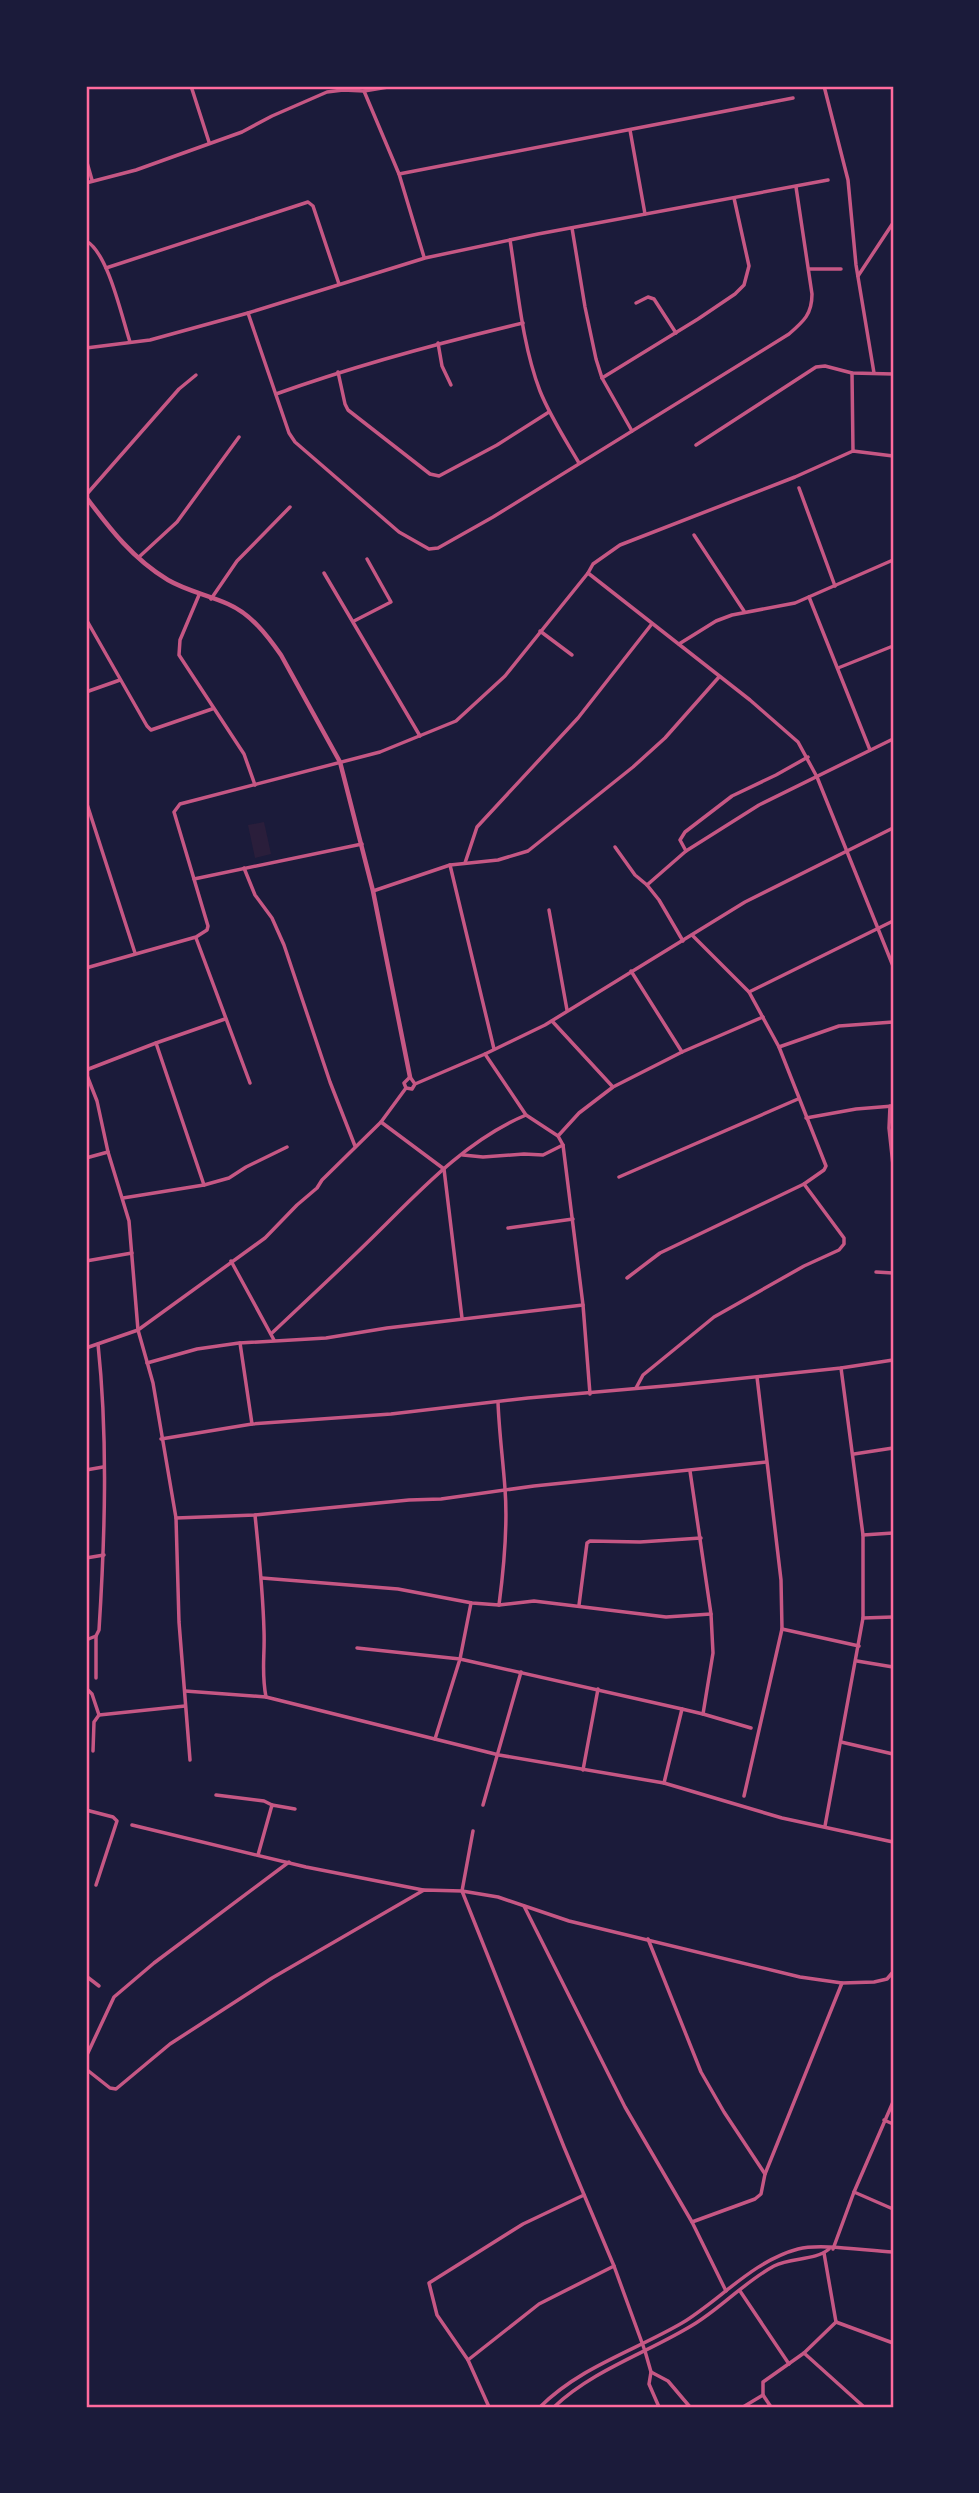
<svg xmlns="http://www.w3.org/2000/svg" width="979" height="2493" font-family="'Varela Round',sans-serif">
<style>
.green{fill:#2a1e3b}
.lines{fill:none;stroke-linecap:round;stroke-linejoin:round}
.minor{stroke:#c65784;stroke-width:3.5}
.tertiary{stroke:#c65784;stroke-width:4.5}
.neatline{fill:none;stroke:#ff6b9d;stroke-width:2.5}
</style>
<rect width="100%" height="100%" fill="#1b1b3a"/>
<polygon class="green" points="264,822 271,854 255,858 248,825"/>
<g class="lines">
<g class="minor">
<polyline points="191,86 209,142"/>
<polyline points="824,86 848,180 856,265 874,373"/>
<polyline points="364,91 399,174 424,257"/>
<polyline points="630,130 645,214"/>
<polyline points="86,159 92,180"/>
<polyline points="399,174 793,98"/>
<polyline points="86,183 136,170 242,132 272,116 327,92 343,90 364,91 394,86"/>
<polyline points="572,228 585,307 596,359 602,378 632,431"/>
<path d="M 510,240 C 518,290 522,344 540,391 C 550,416 565,439 579,463"/>
<path d="M 86,241 C 108,252 122,318 130,342"/>
<polyline points="106,268 308,202 313,206 339,284"/>
<polyline points="809,269 841,269"/>
<polyline points="858,276 893,223"/>
<polyline points="636,303 648,297 654,299 676,333"/>
<path d="M 248,313 L 289,433 L 295,442 L 399,532 L 429,549 L 438,548 L 493,517 L 789,334 C 804,321 812,314 812,294 L 796,187"/>
<polyline points="438,343 442,366 451,385"/>
<polyline points="86,348 150,340 248,313 425,258 538,234 828,180"/>
<polyline points="338,372 345,404 348,410 430,474 439,476 497,445 549,412"/>
<polyline points="852,373 853,451"/>
<polyline points="602,378 698,319 735,294 744,285 749,266 734,198"/>
<path d="M 276,394 C 357,365 439,343 523,323"/>
<polyline points="696,445 816,367 825,366 852,373 893,374"/>
<polyline points="799,488 835,586"/>
<polyline points="86,495 179,389 196,375"/>
<polyline points="694,535 744,611"/>
<polyline points="139,557 177,522 239,437"/>
<polyline points="324,573 420,736"/>
<polyline points="588,573 750,700 798,742 817,777 893,966"/>
<polyline points="199,595 180,640 179,655 244,754 255,785"/>
<polyline points="809,597 870,750"/>
<polyline points="211,599 237,561 290,507"/>
<polyline points="86,619 147,726 151,730 212,709"/>
<polyline points="354,621 391,602 367,559"/>
<polyline points="540,631 572,655"/>
<polyline points="679,644 716,621 732,615 795,603 893,560"/>
<polyline points="838,668 893,646"/>
<polyline points="86,692 120,680"/>
<polyline points="86,801 135,953"/>
<polyline points="615,847 635,875 647,885 659,900 683,941"/>
<polyline points="686,851 680,840 685,832 732,796 776,775 808,757"/>
<polyline points="465,863 477,827 578,718 651,625"/>
<polyline points="450,865 494,1049"/>
<polyline points="244,868 255,895 272,918 284,945 330,1082 355,1146"/>
<polyline points="194,879 362,844"/>
<polyline points="647,885 686,851 759,805 893,739"/>
<polyline points="373,891 450,865 498,860 528,851 633,767 665,738 719,677"/>
<polyline points="549,910 567,1010"/>
<polyline points="196,938 250,1083"/>
<polyline points="86,968 196,937 207,930 208,926 174,812 180,804 380,752 456,721 505,676 588,573 593,564 620,545 795,477 853,451 893,456"/>
<polyline points="631,971 682,1052"/>
<polyline points="749,992 893,921"/>
<polyline points="552,1021 612,1086"/>
<polyline points="156,1043 204,1185"/>
<polyline points="779,1047 839,1026 893,1022"/>
<polyline points="485,1054 526,1115"/>
<polyline points="86,1070 156,1043 225,1019"/>
<polyline points="86,1073 97,1101 108,1152 129,1221 138,1330 153,1383 176,1518 179,1622 190,1760"/>
<polyline points="415,1084 410,1077 404,1083 406,1088 412,1089 415,1084 485,1054 545,1025 745,902 893,828"/>
<polyline points="890,1106 889,1128 893,1165"/>
<polyline points="806,1118 856,1109 893,1106"/>
<polyline points="381,1122 444,1169 462,1318"/>
<polyline points="558,1136 579,1113 613,1087 682,1052 763,1017"/>
<polyline points="463,1155 483,1157 524,1154 543,1155 563,1145"/>
<polyline points="86,1158 108,1152"/>
<polyline points="619,1177 798,1099"/>
<polyline points="123,1198 204,1185 229,1178 246,1167 287,1147"/>
<polyline points="508,1228 573,1219"/>
<polyline points="86,1261 132,1253"/>
<polyline points="231,1261 274,1340"/>
<polyline points="876,1272 893,1273"/>
<polyline points="627,1278 660,1253 804,1184 824,1170 826,1166 779,1047 749,992 692,935"/>
<path d="M 272,1333 C 309,1298 346,1264 382,1228 C 424,1186 469,1139 526,1115 L 558,1136 L 563,1145 L 583,1305 L 590,1394"/>
<polyline points="240,1343 252,1424"/>
<polyline points="86,1348 138,1330 265,1238 297,1205 317,1188 322,1180 381,1122 406,1088"/>
<polyline points="147,1363 197,1349 239,1343 326,1338 387,1328 583,1305"/>
<polyline points="636,1388 643,1375 714,1317 804,1266 839,1250 844,1244 844,1238 804,1184"/>
<polyline points="161,1439 252,1424 391,1414 528,1398 676,1385 841,1368 893,1360"/>
<polyline points="854,1454 893,1448"/>
<polyline points="86,1470 103,1467"/>
<polyline points="690,1471 711,1614 713,1653 703,1714 751,1728"/>
<path d="M 255,1515 C 259,1554 263,1592 264,1631 C 265,1657 261,1671 266,1697"/>
<polyline points="176,1518 255,1515 409,1500 441,1499 534,1486 766,1462"/>
<polyline points="863,1535 893,1533"/>
<polyline points="86,1558 104,1555"/>
<path d="M 262,1578 L 398,1589 L 472,1603 L 499,1605 C 504,1567 508,1527 505,1489 C 503,1460 499,1431 498,1402"/>
<polyline points="471,1603 460,1659 682,1709"/>
<polyline points="499,1605 534,1601 666,1617 711,1614"/>
<polyline points="579,1605 587,1543 590,1541 640,1542 701,1538"/>
<polyline points="863,1618 893,1617"/>
<polyline points="782,1629 859,1646"/>
<polyline points="86,1640 96,1636"/>
<polyline points="357,1648 460,1659 435,1739"/>
<polyline points="857,1661 893,1667"/>
<path d="M 96,1678 L 96,1636 L 99,1630 C 105,1536 108,1438 98,1344"/>
<polyline points="86,1688 92,1694 99,1715 94,1722 93,1751"/>
<polyline points="185,1691 266,1697 499,1755 664,1783 782,1818 893,1842"/>
<polyline points="99,1715 185,1706"/>
<polyline points="841,1742 893,1754"/>
<polyline points="583,1770 598,1689"/>
<polyline points="664,1783 682,1709 703,1714"/>
<polyline points="216,1795 264,1801 272,1805"/>
<polyline points="744,1796 782,1629 781,1580 757,1377"/>
<polyline points="483,1805 521,1672"/>
<polyline points="86,1810 113,1817 117,1821 96,1885"/>
<polyline points="132,1825 306,1867 423,1890"/>
<polyline points="825,1826 863,1618 863,1535 841,1368"/>
<polyline points="473,1831 462,1891 564,2147 614,2266 645,2351 651,2372 649,2384 659,2407"/>
<polyline points="258,1855 272,1805 295,1809"/>
<polyline points="524,1906 625,2107 692,2222 726,2291"/>
<polyline points="648,1939 701,2072 724,2112 765,2174"/>
<polyline points="86,1976 99,1986"/>
<polyline points="86,2057 114,1997 154,1963 289,1862"/>
<polyline points="86,2069 110,2088 116,2089 170,2044 272,1978 424,1890 462,1891 498,1897 569,1921 800,1977 842,1983 874,1982 887,1979 893,1972"/>
<polyline points="884,2120 893,2124"/>
<polyline points="854,2192 893,2209"/>
<polyline points="692,2222 755,2199 761,2194 765,2174 842,1983"/>
<polyline points="833,2249 854,2192 893,2102"/>
<polyline points="824,2253 836,2322"/>
<polyline points="740,2291 789,2364"/>
<polyline points="836,2322 893,2343"/>
<polyline points="804,2353 864,2407"/>
<polyline points="468,2360 539,2304 614,2266"/>
<polyline points="651,2372 668,2381 690,2407"/>
<polyline points="763,2395 771,2407"/>
<polyline points="489,2407 468,2360 437,2315 429,2283 523,2224 584,2195"/>
<path d="M 540,2407 C 580,2367 634,2351 682,2323 C 720,2300 753,2261 798,2249 C 821,2243 867,2251 893,2252"/>
<path d="M 554,2407 C 594,2369 650,2352 696,2323 C 723,2306 746,2281 774,2266 C 791,2257 815,2261 829,2249"/>
<polyline points="743,2407 763,2395 763,2382 804,2353 836,2322"/>
</g>
<path class="tertiary" d="M 86,497 C 110,529 133,559 168,580 C 187,591 208,595 228,604 C 251,614 267,635 281,655 L 340,762 L 373,891 L 410,1077"/>
</g>
<rect width="979" height="2493" fill="none" stroke="#1b1b3a" stroke-width="175"/>
<rect x="88" y="88" width="804" height="2318" class="neatline"/>
</svg>
